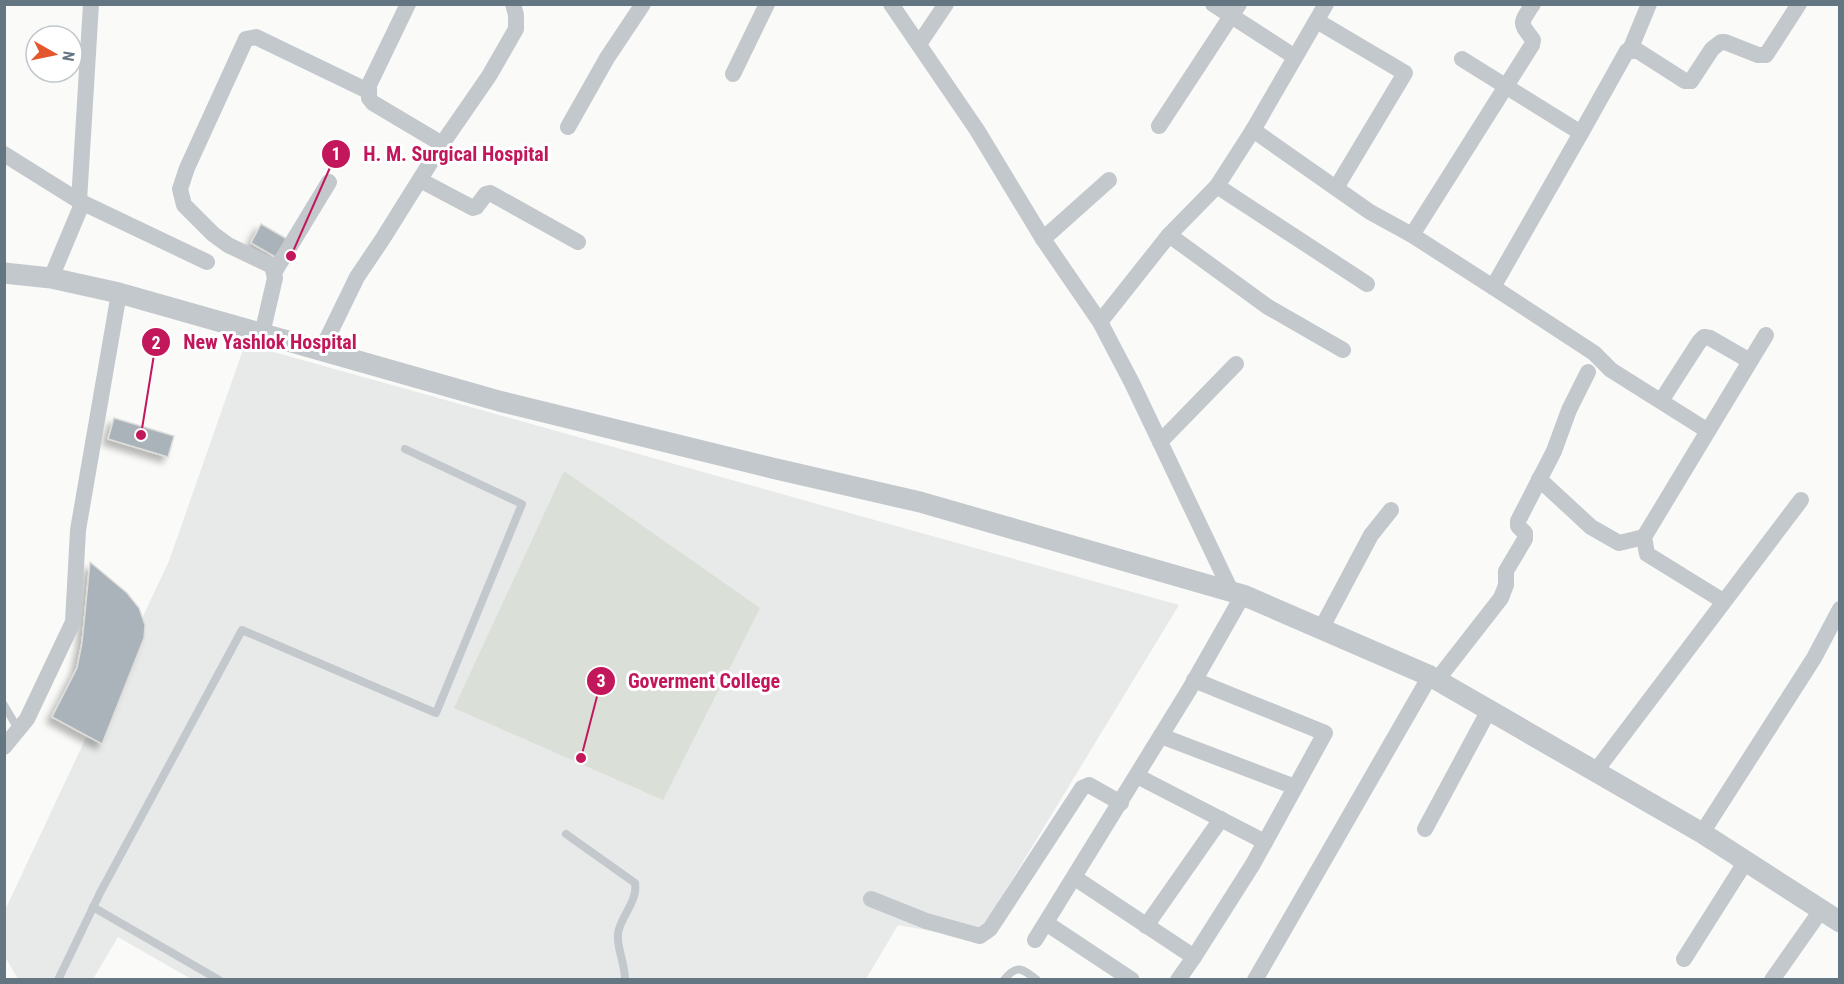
<svg xmlns="http://www.w3.org/2000/svg" width="1844" height="984" font-family="'Roboto Condensed',sans-serif">
<style>
.built{fill:#e8e9e9}
.green{fill:#dadfd7}
.building{fill:#aab3b9;stroke:#dcdcda;stroke-width:1.5;filter:url(#shadow)}
.lines{fill:none;stroke-linecap:round;stroke-linejoin:round}
.service{stroke:#c3c8cc;stroke-width:8}
.minor{stroke:#c3c8cc;stroke-width:16}
.tertiary{stroke:#c3c8cc;stroke-width:21}
.leader{fill:none;stroke:#c2185b;stroke-width:2}
.callout-dot{fill:#c2185b;stroke:#fff;stroke-width:2}
.mark-label{font-size:18px;text-anchor:middle;font-weight:bold;fill:#fff}
.callout-label{font-size:20px;text-anchor:middle;font-weight:bold;fill:#c2185b;stroke:#fff;stroke-width:6;stroke-linejoin:round;paint-order:stroke}
</style>
<defs>
<filter id="shadow"><feDropShadow dx="-5.5" dy="5.5" stdDeviation="3" flood-color="#0004"/></filter>
</defs>
<rect width="100%" height="100%" fill="#fafaf8"/>
<polygon class="built" points="245,344 1179,605 976,939 898,925 866,979 191,979 118,937 93,979 18,979 5,957 5,910 169,561"/>
<polygon class="green" points="564,471 760,608 663,800 454,708"/>
<g class="building">
<polygon points="261,224 287,239 277,258 251,243"/>
<polygon points="114,418 174,436 168,457 108,439"/>
<polygon points="90,562 127,593 139,608 145,625 144,638 102,744 52,717 77,668 82,643"/>
</g>
<g class="lines">
<g class="service">
<polyline points="4,705 18,729"/>
<path d="M 566,834 L 635,883 C 638,901 621,916 618,933 C 616,947 625,962 625,980"/>
<polyline points="93,907 219,980"/>
<polyline points="58,980 100,893 242,630 436,713 522,504 405,449"/>
<path d="M 1004,980 C 1017,963 1023,969 1037,980"/>
</g>
<g class="minor">
<polyline points="408,4 369,85 369,98 373,103 442,144"/>
<polyline points="891,4 977,130 1043,239 1100,322 1132,383 1231,591"/>
<polyline points="1213,4 1295,57"/>
<polyline points="1317,21 1405,73 1336,188"/>
<polyline points="919,44 946,4"/>
<polyline points="1630,50 1649,4"/>
<polyline points="1462,59 1581,133 1493,287"/>
<polyline points="733,74 767,4"/>
<polyline points="1159,126 1239,4"/>
<polyline points="568,127 607,58 643,4"/>
<polyline points="1253,130 1370,212 1412,235 1493,287 1594,353 1611,370 1708,431"/>
<polyline points="1581,133 1627,51 1638,51 1685,81 1691,81 1712,49 1721,42 1725,42 1758,55 1766,55 1799,4"/>
<polyline points="4,154 79,201 207,262"/>
<polyline points="420,180 473,208 476,207 486,194 490,193 578,242"/>
<polyline points="1217,186 1367,284"/>
<polyline points="1169,235 1268,307 1343,350"/>
<path d="M 1412,235 L 1532,45 L 1533,40 C 1520,22 1519,25 1533,4"/>
<polyline points="1043,239 1109,180"/>
<polyline points="275,271 329,182"/>
<polyline points="51,278 82,204 79,201 91,4"/>
<polyline points="1100,322 1169,235 1217,186 1253,130 1326,4"/>
<polyline points="262,334 275,278 272,266 228,245 213,234 184,205 180,189 187,168 246,39 256,37 368,91"/>
<polyline points="321,351 357,277 382,240 442,144 489,76 516,29 516,15 513,4"/>
<polyline points="1661,401 1699,342 1704,337 1710,338 1750,361"/>
<polyline points="1160,442 1236,364"/>
<polyline points="1539,479 1591,527 1619,543 1644,537"/>
<polyline points="1723,601 1647,554 1644,537 1766,335"/>
<polyline points="1321,629 1371,535 1391,510"/>
<polyline points="1437,680 1501,598 1506,585 1506,571 1525,539 1525,533 1518,526 1518,521 1554,451 1569,410 1588,372"/>
<polyline points="1161,736 1295,787"/>
<polyline points="4,747 27,719 73,622 78,530 119,293"/>
<polyline points="1595,772 1801,500"/>
<polyline points="1137,776 1265,842"/>
<polyline points="1425,829 1489,710"/>
<polyline points="1702,833 1814,658 1840,609"/>
<polyline points="1075,878 1194,957 1253,864 1325,733 1194,680"/>
<polyline points="871,899 926,921 980,936 990,929 1082,788 1089,785 1121,803"/>
<polyline points="1046,923 1132,980"/>
<polyline points="1146,926 1221,819"/>
<polyline points="1035,940 1189,690 1243,595"/>
<polyline points="1684,959 1746,861"/>
<polyline points="1178,980 1194,957"/>
<polyline points="1255,980 1430,676"/>
<polyline points="1772,980 1822,909"/>
</g>
<polyline class="tertiary" points="4,273 51,278 119,293 499,401 772,468 920,502 1243,595 1430,676 1702,833 1840,922"/>
</g>
<path class="leader" d="M291 256L336 154M141 435L156 342M581 758L601 681"/>
<g class="callout-dot">
<circle cx="291" cy="256" r="6"/>
<circle cx="141" cy="435" r="6"/>
<circle cx="581" cy="758" r="6"/>
<circle cx="336" cy="154" r="15"/>
<circle cx="156" cy="342" r="15"/>
<circle cx="601" cy="681" r="15"/>
</g>
<g class="mark-label">
<text x="336" y="160">1</text>
<text x="156" y="349">2</text>
<text x="601" y="687">3</text>
</g>
<g class="callout-label">
<text x="456" y="161">H. M. Surgical Hospital</text>
<text x="270" y="349">New Yashlok Hospital</text>
<text x="704" y="688">Goverment College</text>
</g>
<rect width="1844" height="984" fill="none" stroke="#657683" stroke-width="12"/>
<g transform="translate(54 54) rotate(99)"><circle r="28" fill="#ffffff" stroke="#c1c8cd" stroke-width="1.5"/>
<path d="M0-4.5L10 22L0 15L-10 22Z" fill="#e4572e"/>
<text y="-9" font-size="16" font-weight="bold" text-anchor="middle" fill="#657683">N</text>
</g>
</svg>
